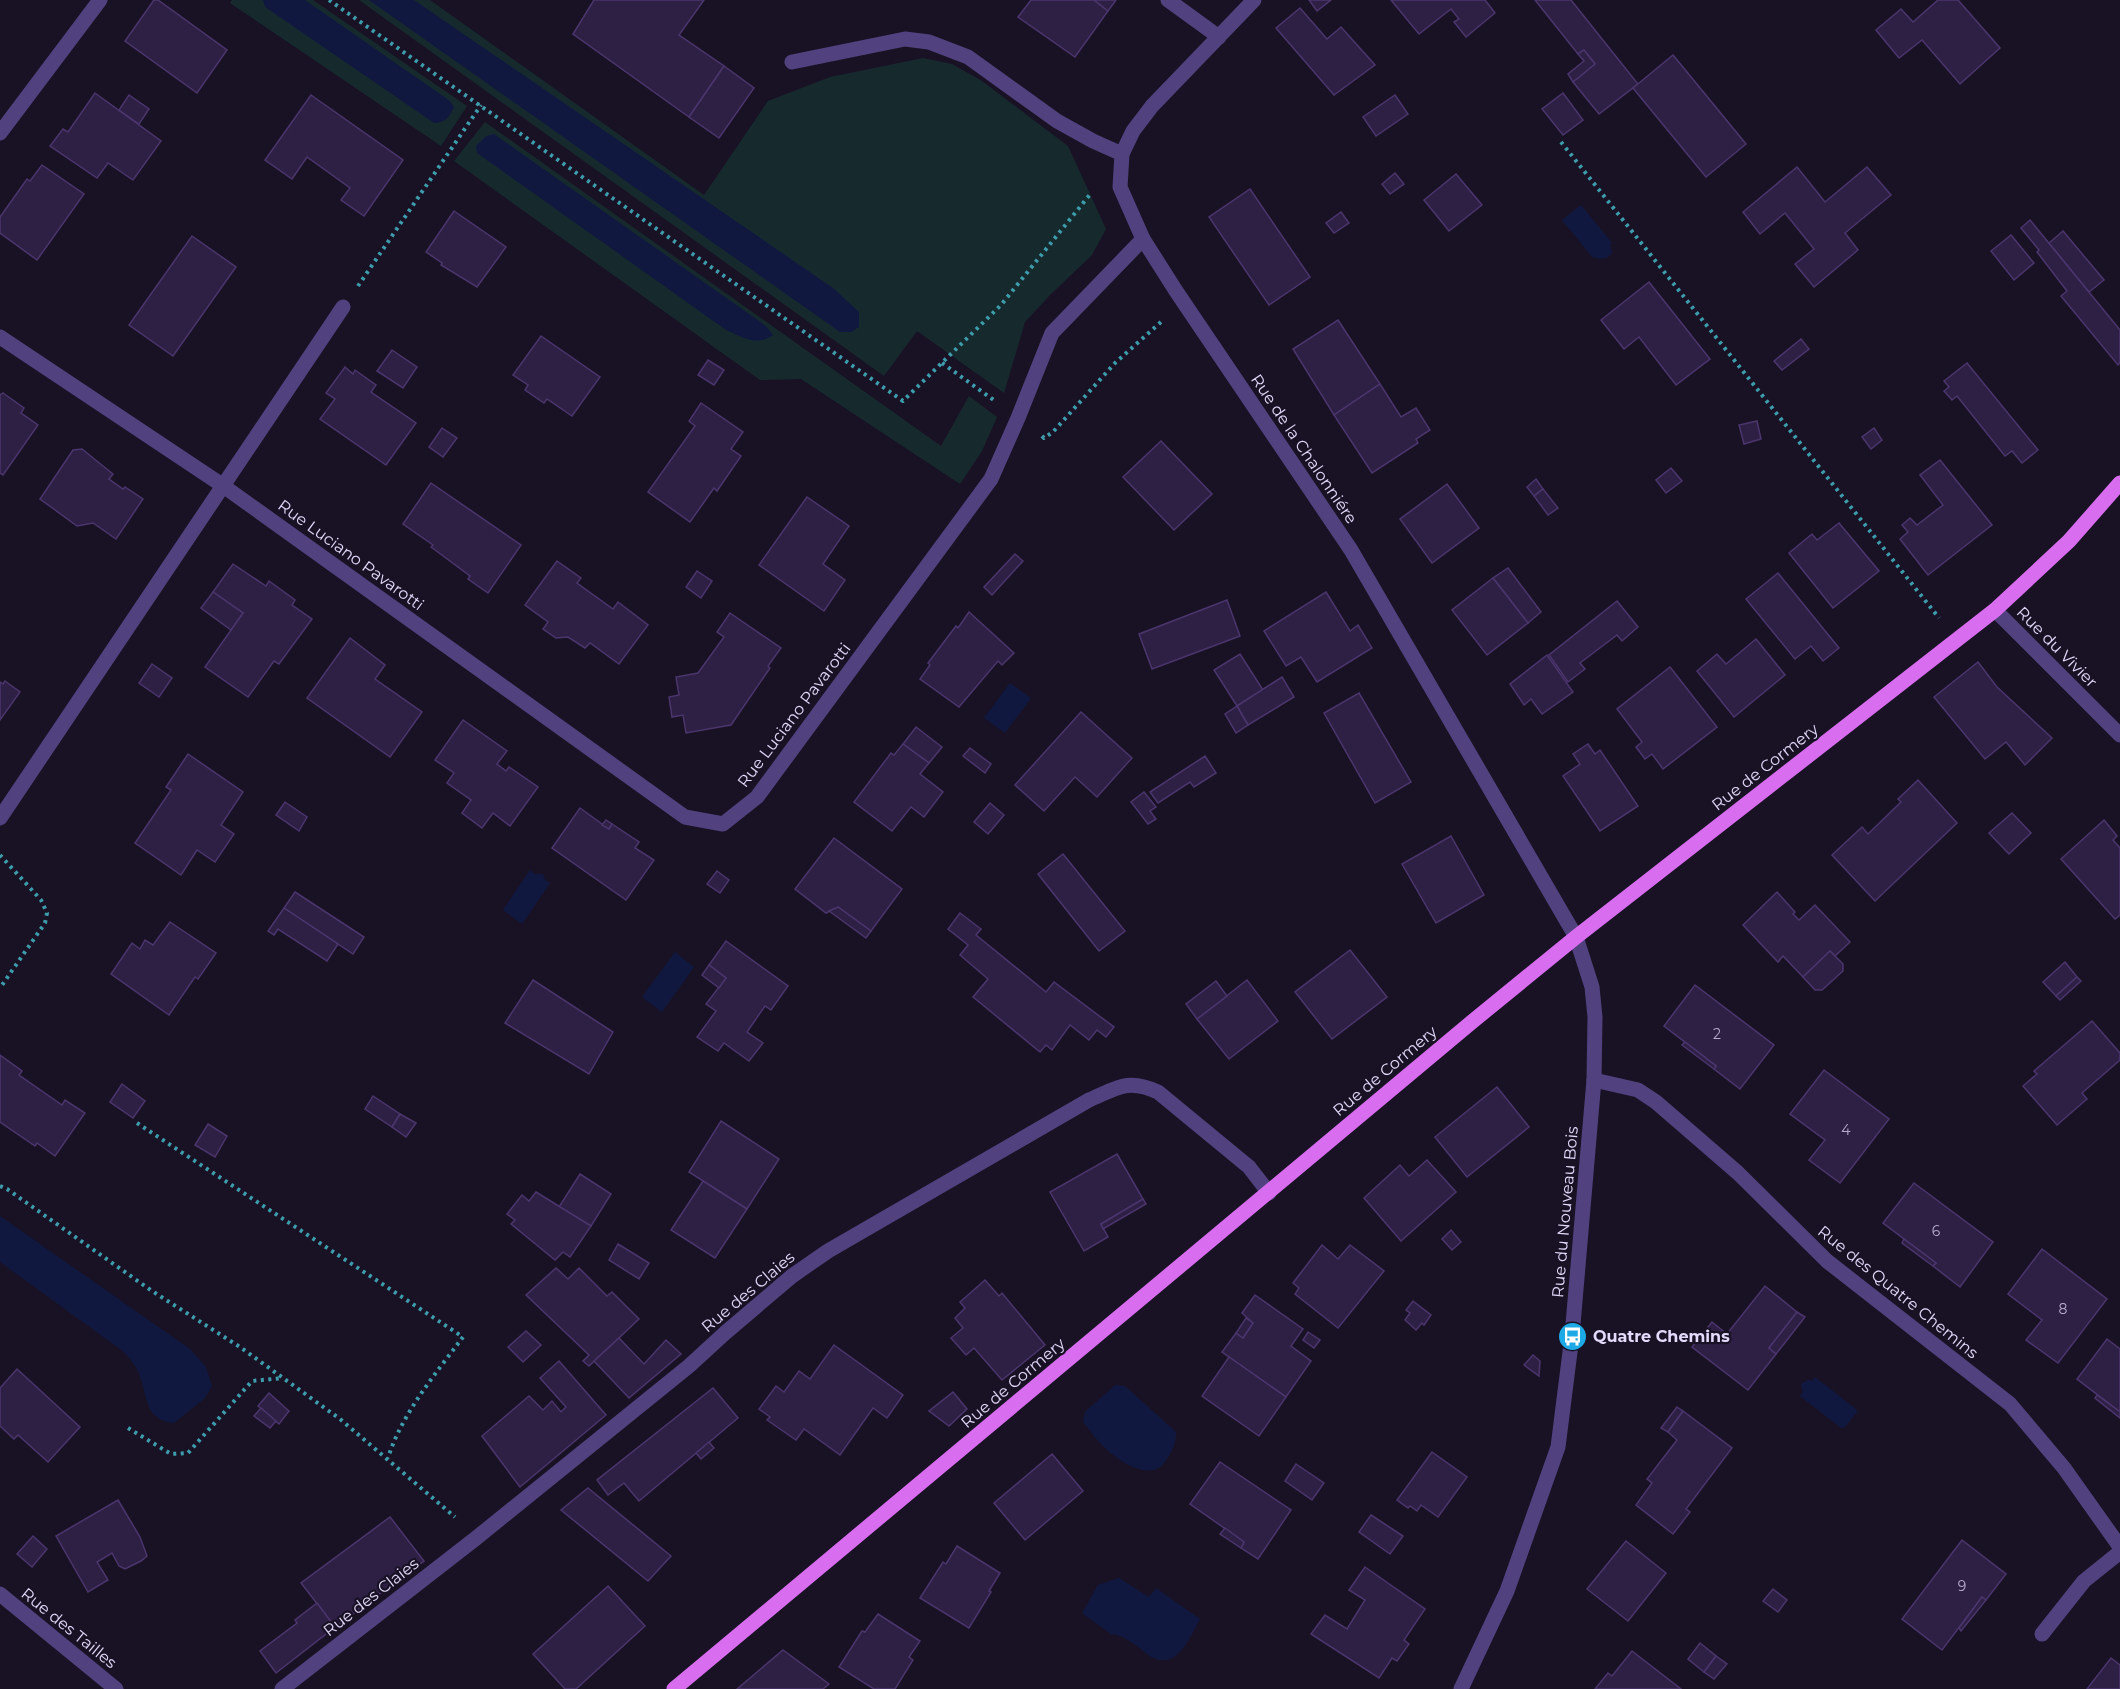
<svg xmlns="http://www.w3.org/2000/svg" width="2120" height="1689" font-family="Montserrat,sans-serif">
<style>
.green{fill:#162a2e}
.water{fill:#101840}
.building{fill:#2e2044;stroke:#4b356d;stroke-width:1.5}
.lines{fill:none;stroke-linecap:round;stroke-linejoin:round}
.path{stroke:#3d9dac;stroke-width:4;stroke-dasharray:3 4.5;stroke-linecap:butt}
.minor{stroke:#51427f;stroke-width:15}
.major{stroke:#d86def;stroke-width:15}
.labels{text-anchor:middle;dominant-baseline:central;stroke-width:4.5;stroke-linejoin:round;paint-order:stroke}
.number-label{font-size:14px;fill:#b6accd}
.street-label{font-size:16px;fill:#e4dafb;stroke:#191225}
.poi-label{font-size:16px;font-weight:bold;fill:#e4dafb;stroke:#191225;text-anchor:start}
</style>
<rect width="100%" height="100%" fill="#191225"/>
<g class="green">
<polygon points="232,0 313,0 467,106 441,146 230,3"/>
<polygon points="359,0 430,0 704,195 768,101 830,77 923,58 952,64 982,81 1068,146 1106,229 1092,255 1050,295 1025,322 1004,393 917,331 884,376"/>
<polygon points="485,122 941,446 969,396 997,417 982,451 960,484 801,379 760,380 454,161"/>
</g>
<g class="water">
<path d="M 263,0 L 305,0 L 450,101 L 454,107 C 449,118 446,122 434,123 L 265,7 Z"/>
<polygon points="369,0 414,0 833,288 859,312 859,327 851,332 840,332"/>
<path d="M 494,134 L 766,326 L 773,335 C 757,347 742,337 726,330 L 477,153 L 476,146 L 486,136 Z"/>
<polygon points="1581,205 1612,243 1610,245 1612,253 1607,258 1598,259 1595,257 1593,258 1562,220"/>
<polygon points="1010,683 1031,698 1005,733 984,718"/>
<polygon points="530,870 535,874 543,874 545,880 550,883 522,924 503,910"/>
<polygon points="675,952 694,967 662,1012 642,997"/>
<path d="M 0,1216 L 190,1349 L 206,1367 L 212,1386 L 205,1398 L 174,1423 C 145,1420 148,1399 140,1376 C 136,1365 129,1357 120,1349 L 0,1262 Z"/>
<polygon points="1815,1377 1856,1409 1857,1412 1845,1427 1841,1428 1800,1396 1803,1392 1801,1384 1808,1380 1812,1381"/>
<path d="M 1115,1385 L 1125,1386 L 1176,1432 C 1176,1445 1172,1451 1165,1462 C 1149,1484 1114,1458 1101,1444 C 1094,1437 1089,1429 1083,1422 L 1085,1412 Z"/>
<path d="M 1119,1578 L 1149,1597 L 1156,1588 L 1200,1619 C 1189,1639 1175,1675 1147,1654 C 1137,1646 1126,1637 1114,1634 L 1112,1635 L 1082,1613 L 1098,1585 Z"/>
</g>
<g class="building">
<polygon points="154,0 158,0 227,50 197,93 125,41"/>
<polygon points="594,0 704,0 679,35 724,66 689,117 573,34"/>
<polygon points="1031,0 1094,0 1108,11 1075,57 1018,17"/>
<polygon points="1094,0 1116,0 1108,11"/>
<polygon points="1309,0 1331,0 1317,11"/>
<polygon points="1391,0 1485,0 1495,13 1466,37 1454,22 1459,19 1451,9 1419,34"/>
<polygon points="1535,0 1571,0 1638,84 1599,114 1573,82 1595,64 1584,50 1578,54"/>
<polygon points="1938,0 1958,0 2000,48 1960,84 1922,40 1899,58 1876,30 1901,9 1913,22"/>
<polygon points="1300,8 1327,39 1341,27 1375,65 1334,95 1276,28"/>
<polygon points="1584,50 1595,64 1573,82 1568,74 1584,61 1578,54"/>
<polygon points="1673,55 1746,144 1706,177 1633,88"/>
<polygon points="724,66 754,88 719,138 689,117"/>
<polygon points="95,93 161,141 133,180 108,163 97,178 50,146 63,129 68,132"/>
<polygon points="1563,93 1583,120 1563,135 1542,109"/>
<polygon points="129,95 149,109 139,124 119,110"/>
<polygon points="311,95 403,160 364,216 341,200 350,188 307,157 292,179 265,160"/>
<polygon points="1395,95 1408,114 1376,136 1363,117"/>
<polygon points="42,165 84,194 37,260 0,233 0,217 27,179 30,181"/>
<polygon points="1797,167 1825,202 1867,167 1891,195 1845,233 1858,250 1814,287 1795,264 1814,249 1785,213 1760,234 1743,212"/>
<polygon points="1395,173 1404,184 1390,194 1382,184"/>
<polygon points="1456,174 1482,205 1449,231 1424,200"/>
<polygon points="1250,189 1310,277 1269,305 1209,217"/>
<polygon points="454,211 506,247 477,287 441,265 442,263 426,252"/>
<polygon points="1341,212 1349,223 1334,233 1326,223"/>
<polygon points="2030,220 2120,330 2120,363 2118,365 2061,296 2067,291 2037,252 2039,250 2021,228"/>
<polygon points="2063,231 2104,280 2089,292 2049,243"/>
<polygon points="2011,235 2034,263 2014,280 1991,251"/>
<polygon points="192,236 236,267 173,356 129,325"/>
<polygon points="1649,282 1710,359 1676,385 1639,337 1624,349 1601,320"/>
<polygon points="1338,320 1380,384 1334,415 1293,349"/>
<polygon points="541,336 600,377 572,416 547,399 544,403 525,390 528,385 513,375"/>
<polygon points="1801,339 1809,349 1782,370 1774,361"/>
<polygon points="392,350 417,367 403,388 377,371"/>
<polygon points="708,360 724,370 714,385 698,375"/>
<polygon points="1967,363 2038,450 2022,463 2012,451 2005,456 1957,396 1952,400 1944,391 1949,387 1944,381"/>
<polygon points="345,367 353,374 355,370 376,385 371,392 416,423 386,465 320,419 335,399 326,393"/>
<polygon points="1380,384 1401,417 1416,408 1430,430 1416,439 1418,443 1372,473 1334,415"/>
<polygon points="3,393 24,408 21,413 38,425 3,475 0,473 0,395"/>
<polygon points="701,403 743,432 731,449 741,456 717,491 714,488 690,522 648,492 695,426 689,421"/>
<polygon points="1757,421 1761,439 1744,444 1739,425"/>
<polygon points="442,428 457,438 443,457 429,447"/>
<polygon points="1874,428 1882,440 1871,449 1862,437"/>
<polygon points="1161,441 1212,494 1174,530 1123,477"/>
<polygon points="82,449 113,474 109,479 123,489 125,487 143,499 116,539 93,523 77,526 40,499 73,450"/>
<polygon points="1940,460 1992,525 1928,575 1900,539 1908,532 1902,525 1910,518 1917,525 1943,505 1920,475"/>
<polygon points="1671,468 1682,481 1666,493 1656,480"/>
<polygon points="1536,479 1543,489 1534,496 1527,487"/>
<polygon points="431,483 521,545 488,593 468,579 470,576 431,547 433,545 403,524"/>
<polygon points="1447,484 1479,528 1432,563 1400,519"/>
<polygon points="1543,489 1558,508 1548,515 1534,496"/>
<polygon points="807,497 849,526 823,564 845,580 824,611 759,565"/>
<polygon points="1839,523 1879,571 1833,608 1789,553 1812,534 1817,540"/>
<polygon points="1015,554 1023,561 992,595 984,587"/>
<polygon points="557,561 581,578 577,583 613,609 618,602 648,625 619,664 590,643 585,648 568,637 556,638 543,629 548,622 525,605"/>
<polygon points="233,564 266,586 269,581 295,600 292,605 312,619 279,664 274,661 248,697 205,667 243,613 213,592"/>
<polygon points="1508,568 1541,612 1528,623 1493,578"/>
<polygon points="697,571 712,581 701,598 686,587"/>
<polygon points="1778,573 1839,648 1823,661 1811,646 1795,659 1746,599"/>
<polygon points="1493,578 1528,623 1487,655 1452,610"/>
<polygon points="213,592 243,613 231,630 201,608"/>
<polygon points="1326,592 1350,631 1358,625 1372,648 1317,682 1301,657 1286,666 1264,631"/>
<polygon points="1227,600 1240,636 1152,669 1139,634"/>
<polygon points="1617,601 1638,627 1622,641 1617,635 1580,663 1585,669 1568,682 1549,655"/>
<polygon points="969,612 1014,653 1002,665 998,661 959,707 920,679 930,665 928,663 956,626 958,628"/>
<polygon points="730,613 781,648 768,666 770,668 731,725 686,733 683,715 672,717 669,697 679,695 676,677 698,673 724,637 717,632"/>
<polygon points="350,638 385,665 375,679 422,712 390,757 307,698"/>
<polygon points="1756,639 1785,675 1734,717 1697,671 1717,654 1726,664"/>
<polygon points="1240,654 1263,690 1237,706 1214,670"/>
<polygon points="1547,655 1573,692 1542,714 1531,699 1524,705 1510,684"/>
<polygon points="1978,662 1997,687 2052,738 2025,765 2006,742 1985,759 1934,697"/>
<polygon points="152,664 172,678 159,697 139,683"/>
<polygon points="1670,667 1717,727 1663,769 1652,754 1645,759 1636,747 1642,742 1617,709"/>
<polygon points="1282,677 1294,697 1248,725 1237,706"/>
<polygon points="5,681 20,692 0,720 0,682 3,684"/>
<polygon points="1359,693 1411,782 1375,803 1324,713"/>
<polygon points="1237,706 1248,725 1236,733 1225,714"/>
<polygon points="1081,712 1132,758 1097,797 1075,777 1044,811 1015,785"/>
<polygon points="463,720 507,751 497,764 506,771 509,767 538,787 510,826 493,813 482,828 462,813 471,800 447,783 454,773 435,760"/>
<polygon points="916,727 942,747 929,763 903,744"/>
<polygon points="903,744 929,763 920,774 943,792 924,817 911,807 892,831 854,802 891,753 894,755"/>
<polygon points="1588,744 1595,754 1600,750 1638,806 1600,831 1563,776 1580,764 1573,754"/>
<polygon points="970,748 991,764 985,773 963,756"/>
<polygon points="188,754 243,792 221,825 234,834 215,862 197,850 181,875 135,843 171,790 166,787"/>
<polygon points="1205,756 1216,773 1194,787 1190,782 1158,803 1150,792"/>
<polygon points="1918,780 1957,823 1875,901 1832,855 1862,827 1868,834 1901,802 1898,799"/>
<polygon points="1144,792 1156,807 1150,811 1156,819 1148,824 1131,802"/>
<polygon points="285,802 307,817 299,831 276,815"/>
<polygon points="990,803 1004,815 988,834 974,822"/>
<polygon points="580,808 609,829 612,824 639,842 635,848 654,860 626,900 552,848"/>
<polygon points="2012,813 2031,833 2009,854 1989,833"/>
<polygon points="606,820 612,824 609,829 602,825"/>
<polygon points="2104,820 2117,836 2113,840 2120,848 2120,915 2115,919 2061,859"/>
<polygon points="1451,836 1484,895 1436,923 1402,864"/>
<polygon points="834,838 902,889 871,931 838,907 826,913 795,889"/>
<polygon points="1063,854 1125,931 1099,951 1038,874"/>
<polygon points="717,871 729,880 720,893 707,884"/>
<polygon points="295,892 364,937 353,954 284,908"/>
<polygon points="1777,892 1795,912 1793,914 1799,920 1815,905 1850,942 1835,956 1830,951 1803,977 1783,956 1778,962 1743,925"/>
<polygon points="838,907 871,931 866,938 829,911"/>
<polygon points="284,908 338,944 327,961 278,929 274,935 268,931"/>
<polygon points="960,913 981,929 976,935 1046,992 1054,982 1114,1027 1106,1037 1097,1030 1089,1040 1070,1025 1052,1050 1046,1045 1040,1052 973,997 988,979 960,955 968,945 948,929"/>
<polygon points="170,922 216,953 198,979 195,977 169,1015 111,974 132,943 140,949 145,940 153,945"/>
<polygon points="726,941 788,986 771,1010 765,1006 747,1032 763,1043 749,1061 724,1043 718,1051 697,1037 716,1011 706,1004 726,978 709,965"/>
<polygon points="1350,950 1387,997 1332,1039 1295,992"/>
<polygon points="1830,951 1843,964 1843,971 1822,990 1815,990 1803,977"/>
<polygon points="2065,962 2077,977 2056,996 2043,982"/>
<polygon points="709,965 726,978 719,988 702,975"/>
<polygon points="2077,977 2081,981 2060,1000 2056,996"/>
<polygon points="533,980 613,1032 589,1074 505,1023"/>
<polygon points="1247,980 1278,1021 1229,1059 1197,1019"/>
<polygon points="1216,981 1227,996 1197,1019 1186,1004"/>
<polygon points="1695,985 1774,1045 1740,1089 1714,1069 1716,1066 1664,1026"/>
<polygon points="2092,1021 2120,1053 2120,1060 2082,1093 2087,1099 2057,1125 2023,1086 2037,1074 2034,1071"/>
<polygon points="1685,1042 1716,1066 1714,1069 1682,1045"/>
<polygon points="0,1055 22,1071 19,1075 62,1105 65,1100 85,1113 55,1156 37,1143 35,1146 0,1122"/>
<polygon points="1824,1070 1889,1119 1840,1183 1809,1160 1825,1140 1790,1114"/>
<polygon points="122,1084 145,1101 133,1118 110,1102"/>
<polygon points="1497,1087 1529,1127 1467,1177 1435,1137"/>
<polygon points="373,1096 400,1114 392,1127 365,1109"/>
<polygon points="400,1114 416,1123 406,1137 392,1127"/>
<polygon points="721,1121 779,1159 747,1209 689,1172"/>
<polygon points="208,1124 227,1136 215,1157 195,1145"/>
<polygon points="1117,1154 1143,1199 1101,1224 1108,1237 1084,1251 1050,1192"/>
<polygon points="1427,1160 1456,1192 1401,1241 1364,1198 1400,1165 1409,1176"/>
<polygon points="580,1174 611,1194 591,1226 559,1207"/>
<polygon points="703,1181 747,1209 715,1258 671,1230"/>
<polygon points="1914,1183 1993,1242 1960,1287 1933,1266 1936,1263 1883,1223"/>
<polygon points="536,1192 591,1226 570,1257 563,1252 555,1260 511,1224 515,1220 507,1214 522,1195 529,1201"/>
<polygon points="1143,1199 1146,1204 1103,1229 1101,1224"/>
<polygon points="1451,1230 1461,1242 1452,1250 1442,1239"/>
<polygon points="1904,1239 1936,1263 1933,1266 1902,1243"/>
<polygon points="618,1244 649,1263 639,1279 609,1260"/>
<polygon points="1322,1245 1338,1259 1350,1245 1384,1271 1338,1328 1295,1294 1299,1288 1293,1283"/>
<polygon points="2042,1249 2107,1299 2058,1363 2026,1340 2042,1320 2008,1294"/>
<polygon points="556,1268 568,1279 579,1268 607,1296 612,1292 639,1319 589,1366 583,1361 589,1355 526,1295"/>
<polygon points="985,1280 999,1296 1002,1293 1045,1345 1002,1380 974,1348 966,1355 951,1338 963,1328 955,1318 965,1308 960,1302"/>
<polygon points="1765,1286 1797,1312 1769,1348 1776,1354 1748,1390 1692,1347 1712,1322 1727,1334"/>
<polygon points="1255,1295 1303,1329 1291,1346 1311,1361 1286,1397 1222,1352 1236,1333 1243,1338 1253,1323 1242,1313"/>
<polygon points="1413,1301 1431,1315 1424,1325 1422,1323 1416,1330 1405,1320 1410,1313 1406,1310"/>
<polygon points="1797,1312 1805,1317 1776,1354 1769,1348"/>
<polygon points="1246,1318 1253,1323 1243,1338 1236,1333"/>
<polygon points="526,1331 541,1345 523,1362 508,1347"/>
<polygon points="1308,1332 1320,1340 1314,1348 1303,1340"/>
<polygon points="619,1338 644,1364 666,1340 681,1354 629,1398 594,1361"/>
<polygon points="2107,1339 2120,1349 2120,1412 2077,1379"/>
<polygon points="834,1345 903,1395 887,1418 873,1408 840,1455 804,1429 796,1440 767,1420 770,1417 759,1409 776,1386 784,1392 799,1371 810,1379"/>
<polygon points="1533,1355 1540,1361 1539,1376 1524,1365"/>
<polygon points="1229,1357 1286,1397 1259,1436 1202,1396"/>
<polygon points="559,1361 606,1415 520,1487 482,1436 529,1396 543,1410 552,1401 561,1412 566,1407 540,1378"/>
<polygon points="17,1369 80,1427 48,1462 18,1435 14,1439 0,1426 0,1388"/>
<polygon points="713,1388 738,1418 639,1501 624,1483 608,1495 597,1480"/>
<polygon points="953,1392 967,1409 949,1426 929,1411"/>
<polygon points="269,1393 289,1411 279,1424 258,1406"/>
<polygon points="2097,1395 2120,1412 2120,1418 2095,1398"/>
<polygon points="1677,1407 1683,1411 1668,1432 1661,1428"/>
<polygon points="261,1408 276,1421 270,1428 254,1416"/>
<polygon points="1683,1411 1732,1448 1686,1509 1690,1512 1673,1534 1636,1505 1652,1483 1647,1479 1677,1440 1668,1432"/>
<polygon points="709,1442 714,1448 701,1459 696,1453"/>
<polygon points="1432,1452 1467,1477 1438,1517 1421,1505 1417,1511 1410,1506 1408,1508 1397,1500"/>
<polygon points="1052,1454 1083,1491 1025,1540 994,1503"/>
<polygon points="1220,1462 1291,1510 1258,1559 1241,1548 1244,1542 1190,1504"/>
<polygon points="1296,1464 1324,1483 1312,1500 1285,1481"/>
<polygon points="588,1488 671,1556 648,1581 561,1510"/>
<polygon points="118,1500 140,1537 147,1556 141,1561 125,1569 119,1566 112,1553 97,1562 108,1580 88,1592 56,1536"/>
<polygon points="1371,1515 1403,1536 1390,1554 1359,1532"/>
<polygon points="390,1517 424,1561 335,1627 301,1583"/>
<polygon points="1225,1528 1244,1542 1241,1548 1220,1534"/>
<polygon points="33,1536 47,1549 32,1567 17,1554"/>
<polygon points="1962,1540 2006,1574 1986,1600 1982,1597 1942,1650 1902,1619"/>
<polygon points="1626,1541 1666,1573 1628,1621 1587,1589"/>
<polygon points="957,1546 1000,1573 989,1591 991,1592 969,1628 920,1598 943,1562 946,1564"/>
<polygon points="1365,1567 1425,1609 1404,1640 1409,1644 1397,1661 1392,1658 1379,1678 1311,1634 1325,1615 1347,1629 1365,1600 1349,1590"/>
<polygon points="608,1586 645,1626 576,1689 565,1689 533,1654"/>
<polygon points="1773,1589 1787,1600 1778,1612 1763,1601"/>
<polygon points="1982,1597 1986,1600 1961,1631 1959,1628"/>
<polygon points="317,1603 335,1627 276,1673 260,1651 297,1623 295,1620"/>
<polygon points="878,1614 920,1641 909,1657 913,1660 895,1689 874,1689 839,1667 862,1631 865,1632"/>
<polygon points="1700,1643 1716,1656 1704,1672 1688,1659"/>
<polygon points="783,1650 829,1684 823,1689 737,1689"/>
<polygon points="1632,1651 1681,1689 1595,1689 1608,1673 1612,1676"/>
<polygon points="1716,1656 1727,1664 1714,1679 1704,1672"/>
<polygon points="2111,1658 2120,1665 2120,1689 2087,1689"/>
</g>
<g class="lines">
<g class="path">
<polyline points="329,0 903,401 1001,305 1092,192"/>
<polyline points="1561,142 1939,618"/>
<polyline points="358,286 481,105"/>
<polyline points="942,363 995,401"/>
<polyline points="1042,436 1044,438 1053,432 1115,363 1162,321"/>
<polyline points="0,855 41,900 47,913 45,923 0,988"/>
<path d="M 137,1123 L 463,1337 C 436,1373 401,1415 388,1458"/>
<polyline points="0,1186 7,1189 152,1291 240,1347 340,1419 455,1517"/>
<polyline points="128,1428 171,1454 188,1453 252,1381 283,1378"/>
</g>
<g class="minor">
<polyline points="1168,0 1219,37"/>
<polyline points="1254,0 1152,106 1133,131 1122,154 1120,187 1143,239 1176,291 1351,550 1576,937 1592,987 1595,1017 1594,1080 1572,1336 1558,1447 1507,1591 1461,1689"/>
<polyline points="792,62 905,39 929,42 968,57 1057,121 1093,141 1122,154"/>
<polyline points="0,133 100,0"/>
<polyline points="0,337 222,485 685,817 723,824 757,797 991,479 1018,418 1052,333 1143,239"/>
<polyline points="1995,610 2120,735"/>
<polyline points="0,818 343,307"/>
<polyline points="1594,1080 1638,1090 1656,1102 1738,1173 1827,1261 2010,1404 2064,1468 2120,1547"/>
<polyline points="0,1594 116,1689"/>
<polyline points="2042,1634 2084,1581 2120,1552"/>
<path d="M 282,1689 L 475,1539 L 689,1366 L 725,1333 L 792,1276 L 828,1251 L 1089,1100 C 1117,1088 1128,1078 1158,1092 L 1249,1167 L 1269,1193"/>
</g>
<polyline class="major" points="674,1689 1473,1021 1576,937 1995,610 2069,541 2120,483"/>
</g>
<defs>
<symbol id="bus-disc" viewBox="-11 -11 22 22"><circle r="9.5" fill="#1ca9e6" stroke="#191225"/><path d="M-5-6H5V4H4V6H2V4H-2V6H-4V4H-5ZM-3.5-4V0h7V-4ZM-3.5 1.2v1.5H-2V1.2ZM2 1.2v1.5H3.5V1.2Z" fill="#fff"/></symbol>
</defs>
<g fill-rule="evenodd">
<use href="#bus-disc" x="1556" y="1320" width="33" height="33"/>
</g>
<g class="labels">
<g class="number-label">
<text x="1717" y="1034">2</text>
<text x="1846" y="1130">4</text>
<text x="1936" y="1231">6</text>
<text x="2063" y="1309">8</text>
<text x="1962" y="1586">9</text>
</g>
<g class="street-label">
<text transform="translate(1304 449) rotate(56)">Rue de la Chalonniére</text>
<text transform="translate(351 555) rotate(36)">Rue Luciano Pavarotti</text>
<text transform="translate(2057 647) rotate(45)">Rue du Vivier</text>
<text transform="translate(794 715) rotate(-53)">Rue Luciano Pavarotti</text>
<text transform="translate(1765 767) rotate(-38)">Rue de Cormery</text>
<text transform="translate(1385 1071) rotate(-40)">Rue de Cormery</text>
<text transform="translate(1565 1212) rotate(-85)">Rue du Nouveau Bois</text>
<text transform="translate(748 1292) rotate(-40)">Rue des Claies</text>
<text transform="translate(1898 1292) rotate(39)">Rue des Quatre Chemins</text>
<text transform="translate(1013 1383) rotate(-40)">Rue de Cormery</text>
<text transform="translate(371 1597) rotate(-38)">Rue des Claies</text>
<text transform="translate(69 1628) rotate(39)">Rue des Tailles</text>
</g>
<g class="poi-label">
<text x="1593" y="1336">Quatre Chemins</text>
</g>
</g>
</svg>
